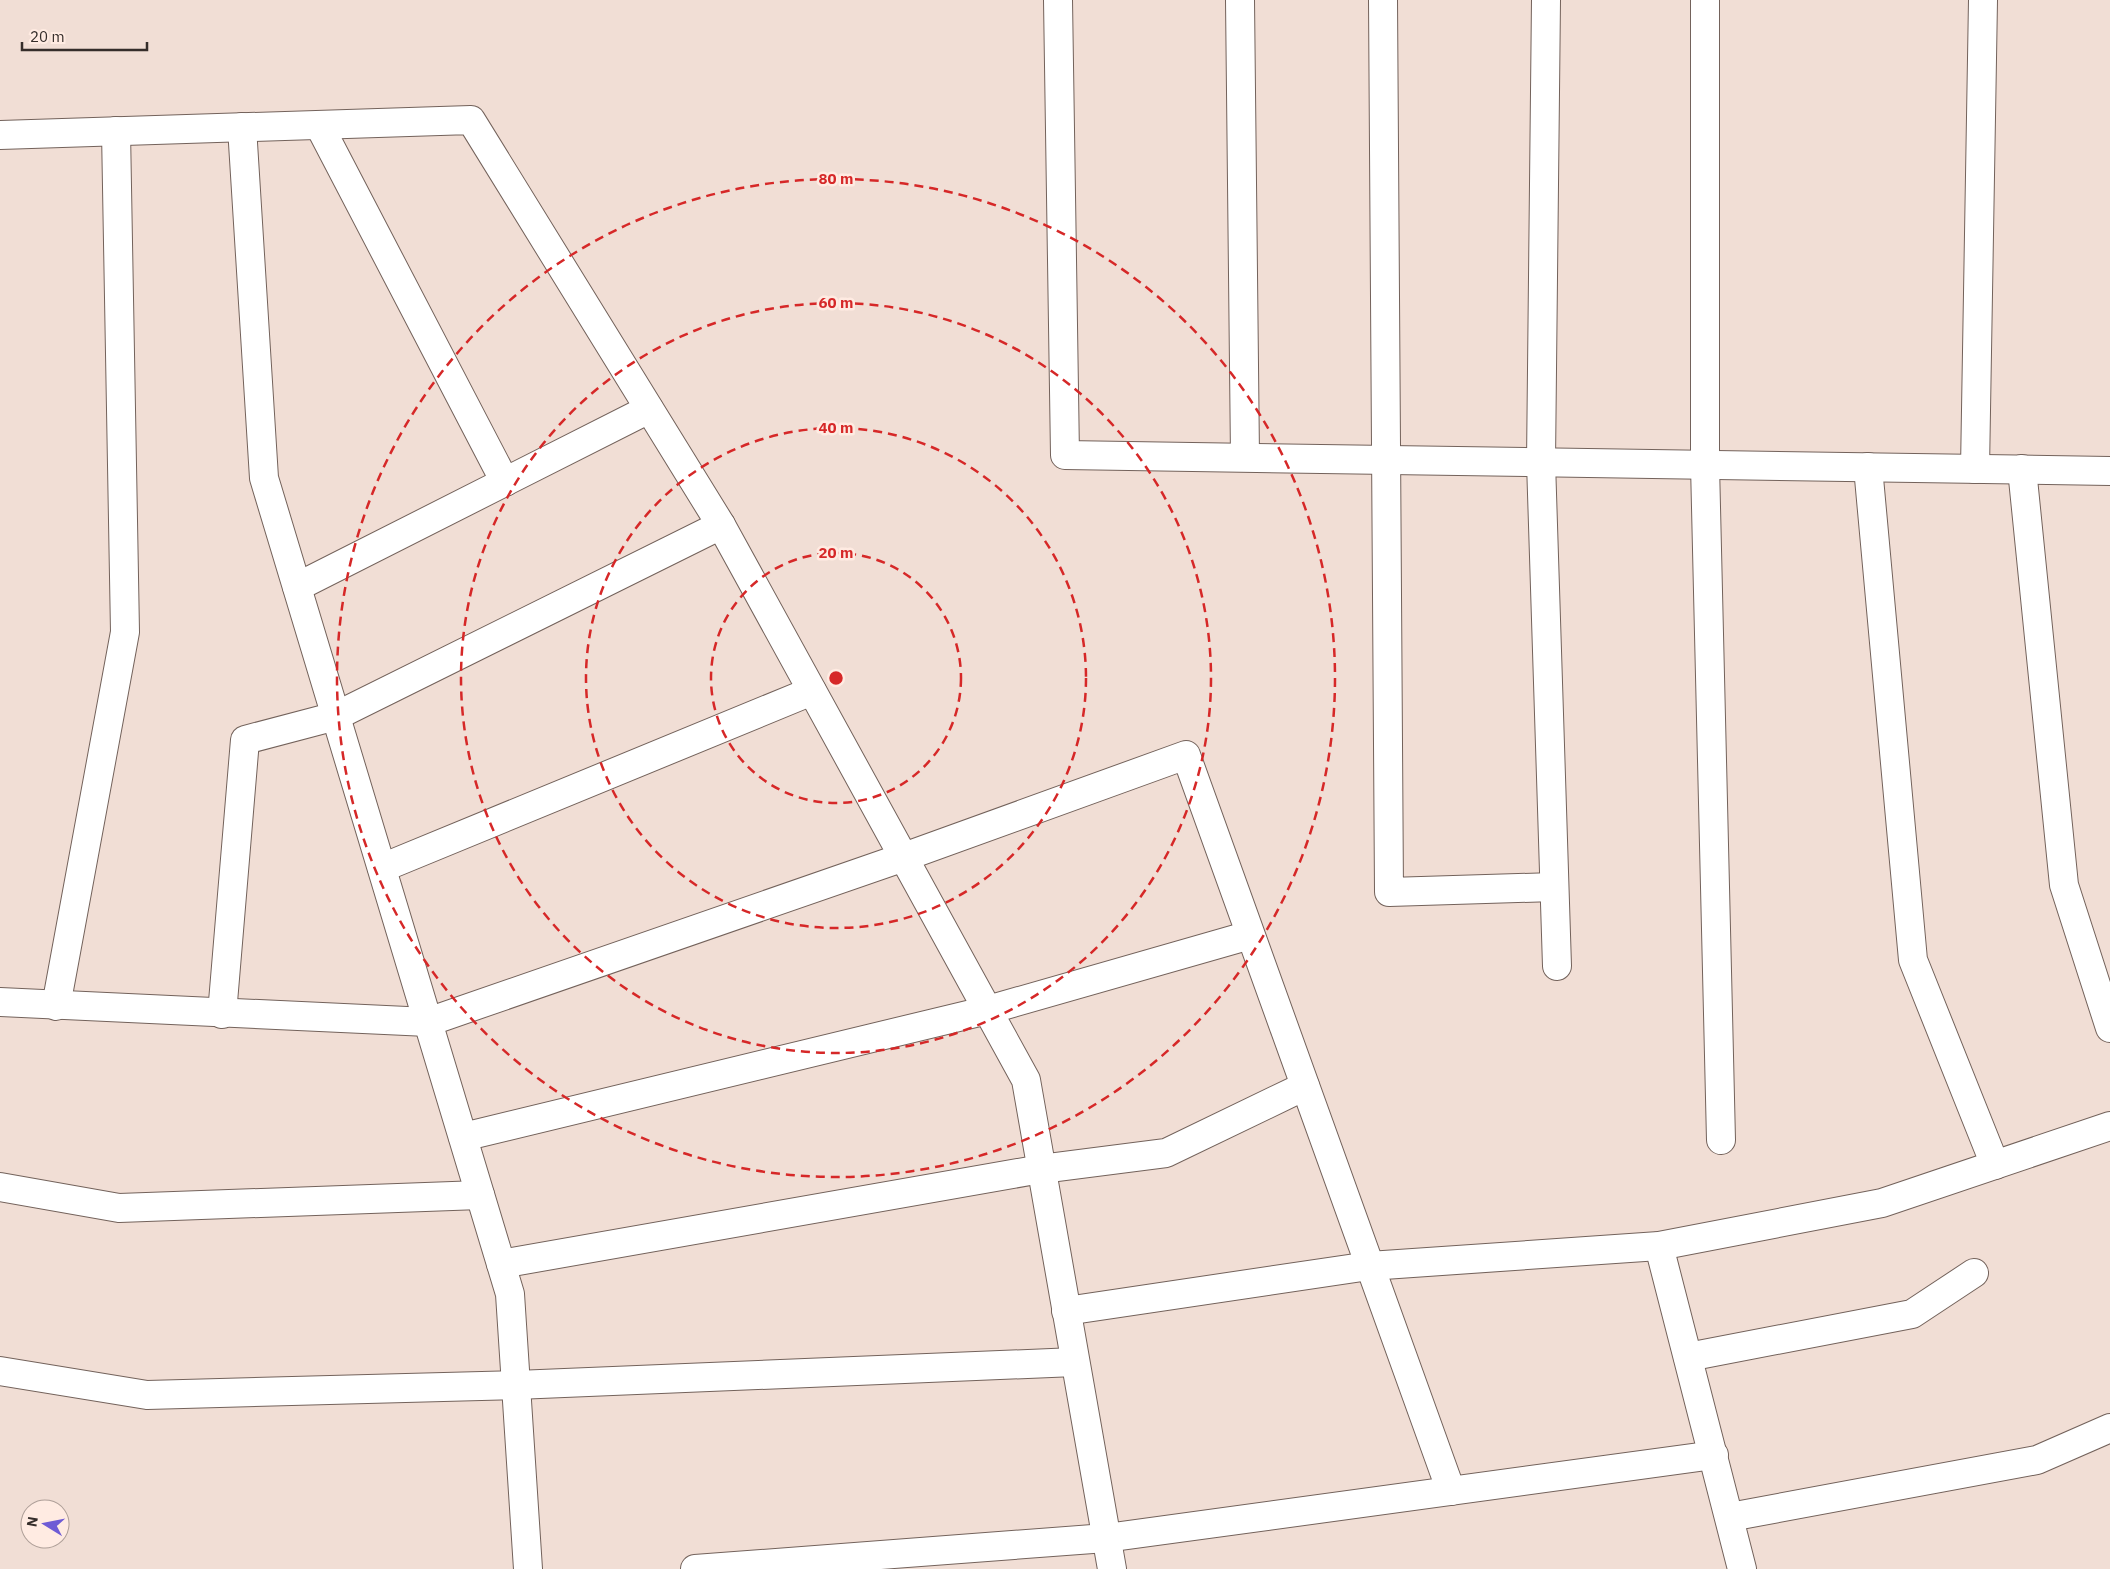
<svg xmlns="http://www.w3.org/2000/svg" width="2110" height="1569" font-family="'IBM Plex Sans',sans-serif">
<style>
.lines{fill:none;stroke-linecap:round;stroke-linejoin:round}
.minor-casing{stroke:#73625b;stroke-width:30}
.minor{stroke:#fff;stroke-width:28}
.ring{fill:none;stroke:#d62828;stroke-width:2.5;stroke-dasharray:9 6}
.centre{fill:#d62828;stroke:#ffebe2;stroke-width:2.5}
.ring-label{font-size:15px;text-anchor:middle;font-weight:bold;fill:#d62828;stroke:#ffebe2;stroke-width:5;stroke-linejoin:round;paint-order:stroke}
</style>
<rect width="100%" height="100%" fill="#f1ded5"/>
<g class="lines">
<defs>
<g id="minor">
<polyline points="1058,0 1065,455 2110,471"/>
<polyline points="1240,0 1245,457"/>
<polyline points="1383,0 1389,892 1554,887"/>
<polyline points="1546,0 1541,462 1557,966"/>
<polyline points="1705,0 1705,465 1721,1140"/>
<polyline points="319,125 505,482"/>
<polyline points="242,127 264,478 510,1294 528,1569"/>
<polyline points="0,135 471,120 721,525 1026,1080 1112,1569"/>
<polyline points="1868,467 1913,960 1995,1165"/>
<polyline points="1975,469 1983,0"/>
<polyline points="2022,469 2064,885 2110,1028"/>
<polyline points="297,587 649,409"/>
<polyline points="382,868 812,691"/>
<polyline points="0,1002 428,1022 904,857 1186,755 1451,1491"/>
<polyline points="56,1006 125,632 116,131"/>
<polyline points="222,1014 245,740 336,716 721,525"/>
<polyline points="463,1137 988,1010 1250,935"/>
<polyline points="0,1187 119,1208 480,1195"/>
<polyline points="1659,1246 1742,1569"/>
<polyline points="501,1264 1041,1169 1166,1153 1305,1086"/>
<polyline points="1066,1311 1369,1266 1659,1246 1882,1203 2110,1126"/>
<polyline points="1688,1357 1912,1314 1974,1273"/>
<polyline points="0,1371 147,1395 516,1385 1075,1362"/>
<polyline points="1730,1517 2037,1460 2110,1428"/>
<polyline points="695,1569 1106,1538 1714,1455"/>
</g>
</defs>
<use href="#minor" class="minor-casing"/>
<use href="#minor" class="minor"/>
</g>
<g class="ring">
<circle cx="836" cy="678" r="125"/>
<circle cx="836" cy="678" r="250"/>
<circle cx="836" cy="678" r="375"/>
<circle cx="836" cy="678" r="499"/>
</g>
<circle cx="836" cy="678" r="8" class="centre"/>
<g class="ring-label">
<text x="836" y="184">80 m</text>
<text x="836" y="308">60 m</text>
<text x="836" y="433">40 m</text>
<text x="836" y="558">20 m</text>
</g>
<g transform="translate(45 1524) rotate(280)"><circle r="24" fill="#ffebe2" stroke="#ae9f98"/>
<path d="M0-4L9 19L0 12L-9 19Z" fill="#6e5bd5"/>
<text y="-8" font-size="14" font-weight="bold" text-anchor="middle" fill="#352d2a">N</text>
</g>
<path d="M22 42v8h125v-8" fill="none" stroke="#352d2a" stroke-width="2.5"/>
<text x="30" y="42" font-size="15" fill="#352d2a" stroke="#ffebe2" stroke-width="4" paint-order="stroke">20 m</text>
</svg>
